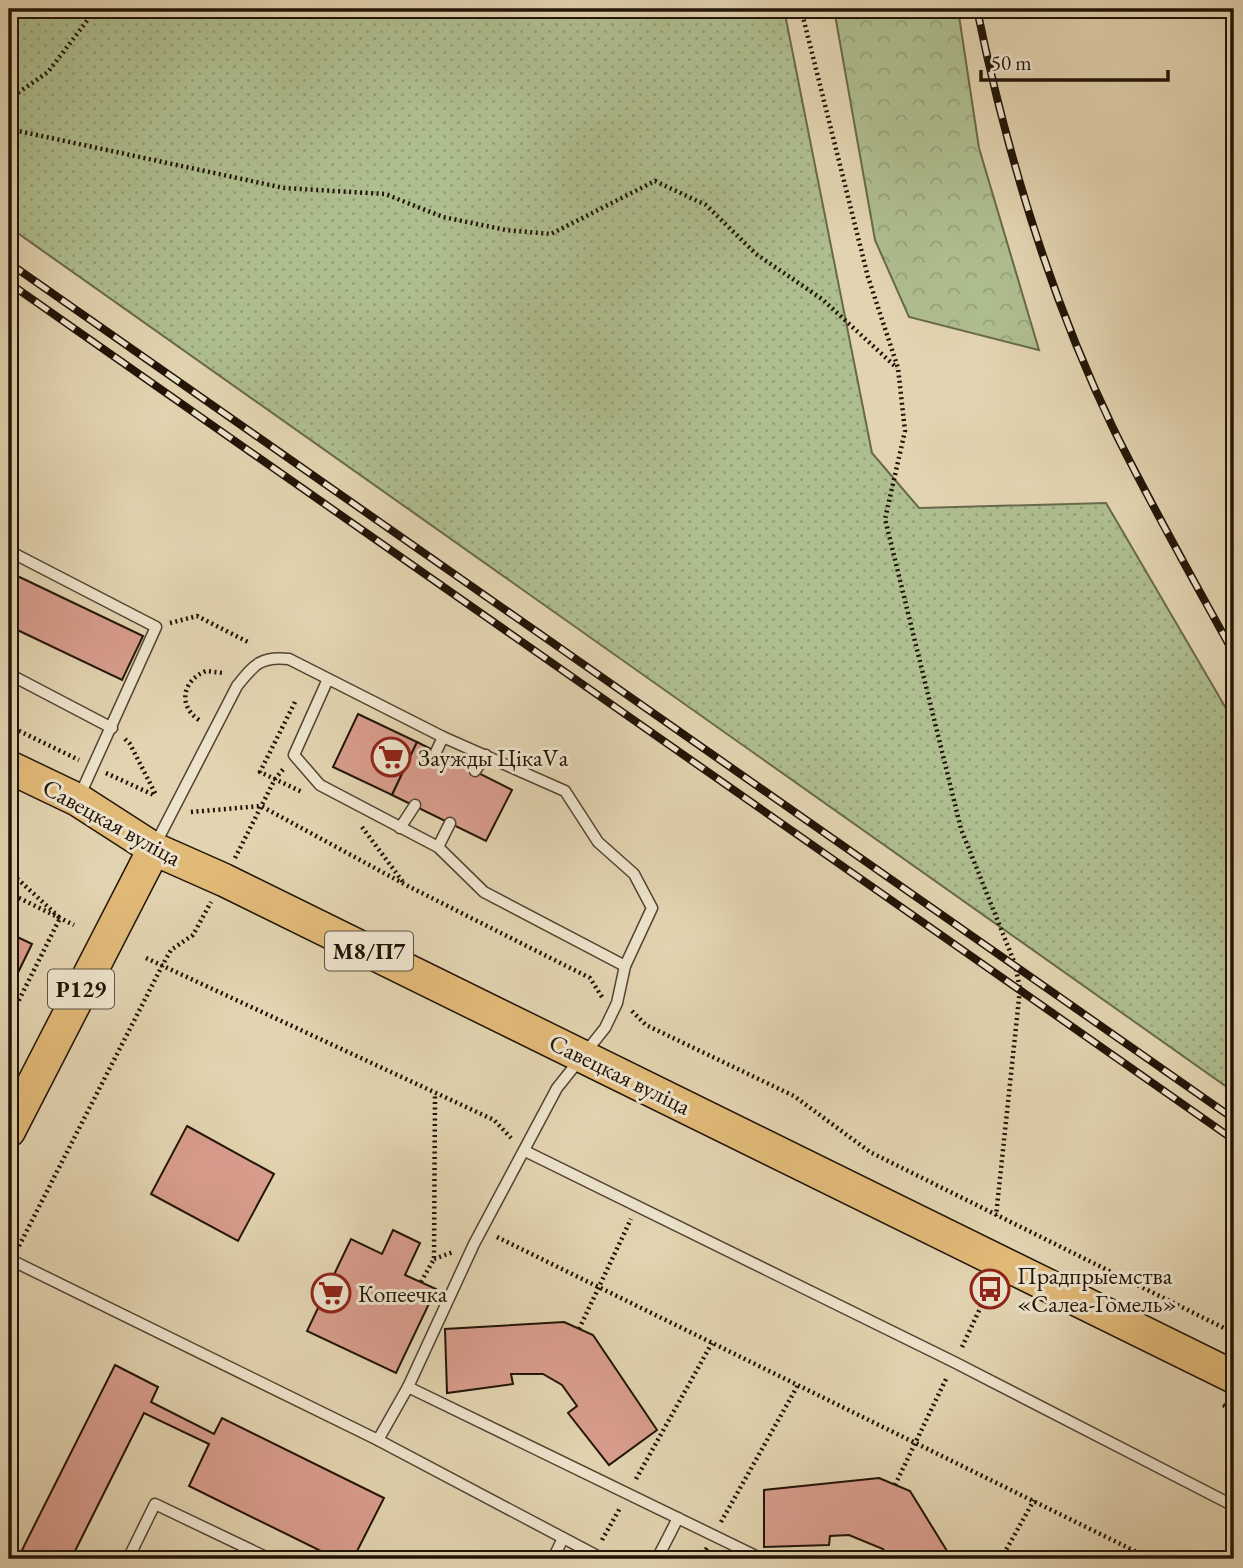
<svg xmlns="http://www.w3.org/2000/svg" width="1243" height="1568" font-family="'EB Garamond',serif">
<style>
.grass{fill:url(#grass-dots);stroke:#68694a;stroke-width:2}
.forest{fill:url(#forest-crowns);stroke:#68694a;stroke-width:2}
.building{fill:#d99d8d;stroke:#211406;stroke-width:2}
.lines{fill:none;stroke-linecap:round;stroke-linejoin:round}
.service-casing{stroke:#524431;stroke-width:13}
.primary-casing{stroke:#211406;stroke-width:35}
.path{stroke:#211406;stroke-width:4.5;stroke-dasharray:2 3.5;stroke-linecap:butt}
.service{stroke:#ede3cc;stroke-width:10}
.primary{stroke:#e2ba78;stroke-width:32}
.rail-casing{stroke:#211406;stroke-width:8}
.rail{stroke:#ede3cc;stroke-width:5;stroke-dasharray:16;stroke-linecap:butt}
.labels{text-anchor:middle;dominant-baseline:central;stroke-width:6;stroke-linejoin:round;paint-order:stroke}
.shield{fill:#ede3cc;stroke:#5e5241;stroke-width:2}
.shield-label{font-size:23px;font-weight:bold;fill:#211406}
.poi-label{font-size:24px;fill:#211406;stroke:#ede3cc;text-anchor:start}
.street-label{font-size:24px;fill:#211406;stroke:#ede3cc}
</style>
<defs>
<pattern id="grass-dots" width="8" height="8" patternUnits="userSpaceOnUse" patternTransform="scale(1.75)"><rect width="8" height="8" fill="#afbe8f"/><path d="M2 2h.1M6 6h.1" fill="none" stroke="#96a27a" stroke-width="1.8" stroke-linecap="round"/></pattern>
<pattern id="forest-crowns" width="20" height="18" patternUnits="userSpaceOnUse" patternTransform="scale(1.75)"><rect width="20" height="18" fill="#afbe8f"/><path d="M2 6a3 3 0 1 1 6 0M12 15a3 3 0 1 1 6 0" fill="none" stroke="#96a27a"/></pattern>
</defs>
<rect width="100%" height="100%" fill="#e3d4b1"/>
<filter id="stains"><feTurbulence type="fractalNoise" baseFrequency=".00286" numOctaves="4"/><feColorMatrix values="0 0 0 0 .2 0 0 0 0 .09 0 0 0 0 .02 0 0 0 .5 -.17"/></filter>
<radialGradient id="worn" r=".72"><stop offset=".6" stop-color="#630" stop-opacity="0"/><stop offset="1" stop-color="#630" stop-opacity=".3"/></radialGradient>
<polygon class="grass" points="9,9 784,9 872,453 919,508 1106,503 1234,722 1234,1092 9,227"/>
<polygon class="forest" points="834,9 958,9 979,148 1039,350 909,317 875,240"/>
<g class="building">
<polygon points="9,572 143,636 122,680 9,626"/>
<polygon points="358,714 417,742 392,795 333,767"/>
<polygon points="417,742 512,790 486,841 392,795"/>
<polygon points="9,933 32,944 9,991"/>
<polygon points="187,1126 274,1174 238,1241 151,1194"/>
<polygon points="393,1230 420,1243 405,1275 436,1289 396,1373 307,1331 351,1239 382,1254"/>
<polygon points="564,1322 593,1335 657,1430 609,1465 568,1413 577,1406 562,1385 543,1374 511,1374 513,1384 447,1393 445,1329"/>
<polygon points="115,1365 158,1387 151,1402 214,1434 222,1418 384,1498 353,1559 337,1559 189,1486 209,1444 144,1413 71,1559 40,1559 22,1550"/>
<polygon points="879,1478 910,1491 952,1559 890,1559 883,1549 849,1535 830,1536 829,1545 764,1547 764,1490"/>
</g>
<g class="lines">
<defs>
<g id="service">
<polyline points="9,551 156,627 80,795"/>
<polyline points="9,674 112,728"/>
<polyline points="328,679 294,755 320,785 438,847 484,892 625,966"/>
<polyline points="436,752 443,737"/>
<polyline points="475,771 486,755"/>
<polyline points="400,828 415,805"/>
<path d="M 155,845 L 237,686 C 254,665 260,656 289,659 L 443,737 L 565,791 L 598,842 L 634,874 L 652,908 L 625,966 L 617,1003 L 605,1028 L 557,1088 L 474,1244 L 408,1387 L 378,1440"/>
<polyline points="438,847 450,823"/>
<polyline points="525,1151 954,1362 1234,1506"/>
<polyline points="9,1259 378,1440 603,1559"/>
<polyline points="408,1387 762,1559"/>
<polyline points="128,1559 155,1504 270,1559"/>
<polyline points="553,1559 563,1538"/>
<polyline points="657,1559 678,1518"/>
</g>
<g id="primary">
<polyline points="9,767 78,800 154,849 224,880 1234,1377"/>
<polyline points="9,1131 154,849"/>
</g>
</defs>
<use href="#service" class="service-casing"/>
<use href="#primary" class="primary-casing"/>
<g class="path">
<polyline points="801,9 868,277 898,368 905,431 885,519 961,829 1015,964 1020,989 996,1216"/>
<polyline points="9,99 48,72 96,9"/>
<polyline points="9,129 284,188 385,194 443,217 506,230 551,234 655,181 706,205 756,254 822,299 897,368"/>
<polyline points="170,623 197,616 248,642"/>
<polyline points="295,702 260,772 302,792"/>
<path d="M 199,720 C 177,705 183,680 206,671 L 223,673"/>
<polyline points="9,726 79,760"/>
<polyline points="125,739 130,744 156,795"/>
<polyline points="106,773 156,796"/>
<polyline points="191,812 261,806 406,885 590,978 602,997"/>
<polyline points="362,827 403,882"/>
<polyline points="235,858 275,779 285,767"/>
<polyline points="9,871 60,918 9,1020"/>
<polyline points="9,893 74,925"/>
<polyline points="146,958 494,1120 511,1138"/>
<polyline points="632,1011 646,1025 794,1096 870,1152 1234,1333"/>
<polyline points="497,1237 1151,1559"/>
<polyline points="19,1246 162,966 171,950 193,935 211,902"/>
<polyline points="434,1259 453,1252"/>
<polyline points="421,1282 434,1259 435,1094"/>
<polyline points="579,1329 631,1219"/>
<polyline points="962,1347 991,1285"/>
<polyline points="1223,1405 1234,1410"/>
<polyline points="636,1479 712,1343"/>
<polyline points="895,1485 947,1377"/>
<polyline points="721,1522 798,1385"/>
<polyline points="602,1540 620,1508"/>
<polyline points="700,1559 707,1548"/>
<polyline points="1001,1559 1034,1500"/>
<polyline points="1124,1559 1130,1549"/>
</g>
<use href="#service" class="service"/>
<use href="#primary" class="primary"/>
<defs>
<g id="rail">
<path d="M 977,9 C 1006,151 1050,297 1113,428 C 1151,505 1193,579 1234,654"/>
<polyline points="9,263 1234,1119"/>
<polyline points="9,283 1234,1140"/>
</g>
</defs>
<use href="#rail" class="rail-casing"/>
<use href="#rail" class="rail"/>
</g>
<defs>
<symbol id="supermarket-ring" viewBox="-11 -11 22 22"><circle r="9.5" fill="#ede3cc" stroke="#8f2418" stroke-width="1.5"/><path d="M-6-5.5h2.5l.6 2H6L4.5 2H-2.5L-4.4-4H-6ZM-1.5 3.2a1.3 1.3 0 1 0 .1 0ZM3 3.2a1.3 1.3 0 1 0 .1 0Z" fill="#8f2418"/></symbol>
<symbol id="bus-ring" viewBox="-11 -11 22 22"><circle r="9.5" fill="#ede3cc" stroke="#8f2418" stroke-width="1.5"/><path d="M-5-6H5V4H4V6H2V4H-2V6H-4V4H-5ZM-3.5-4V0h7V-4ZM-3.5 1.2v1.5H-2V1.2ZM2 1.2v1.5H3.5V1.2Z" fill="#8f2418"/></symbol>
</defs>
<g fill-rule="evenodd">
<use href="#supermarket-ring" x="369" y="735" width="44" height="44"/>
<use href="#bus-ring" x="968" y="1267" width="44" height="44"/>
<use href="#supermarket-ring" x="309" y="1271" width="44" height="44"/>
</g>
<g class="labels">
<g class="shield">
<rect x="325" y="931.5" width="88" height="39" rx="5"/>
<rect x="48" y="969.5" width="66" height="39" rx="5"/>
</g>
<g class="shield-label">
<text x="369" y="951">М8/П7</text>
<text x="81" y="989">Р129</text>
</g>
<g class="poi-label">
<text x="418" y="757">Заужды ЦікаVа</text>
<text x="1017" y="1275">Прадпрыемства<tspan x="1017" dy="28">«Салеа-Гомель»</tspan></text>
<text x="358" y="1293">Копеечка</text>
</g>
<g class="street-label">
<text transform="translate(112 822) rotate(29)">Савецкая вуліца</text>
<text transform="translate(620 1074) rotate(26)">Савецкая вуліца</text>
</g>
</g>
<rect width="1243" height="1568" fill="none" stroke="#e3d4b1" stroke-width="35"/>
<rect x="10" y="10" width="1222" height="1547" fill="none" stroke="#211406" stroke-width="3.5"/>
<rect x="18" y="18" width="1208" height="1533" fill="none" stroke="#211406" stroke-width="2"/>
<path d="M981 70v10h187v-10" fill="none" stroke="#211406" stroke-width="3.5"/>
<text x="991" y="70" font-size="21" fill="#211406" stroke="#ede3cc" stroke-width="5" paint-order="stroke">50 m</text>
<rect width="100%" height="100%" filter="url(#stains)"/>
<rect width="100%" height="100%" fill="url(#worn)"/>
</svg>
